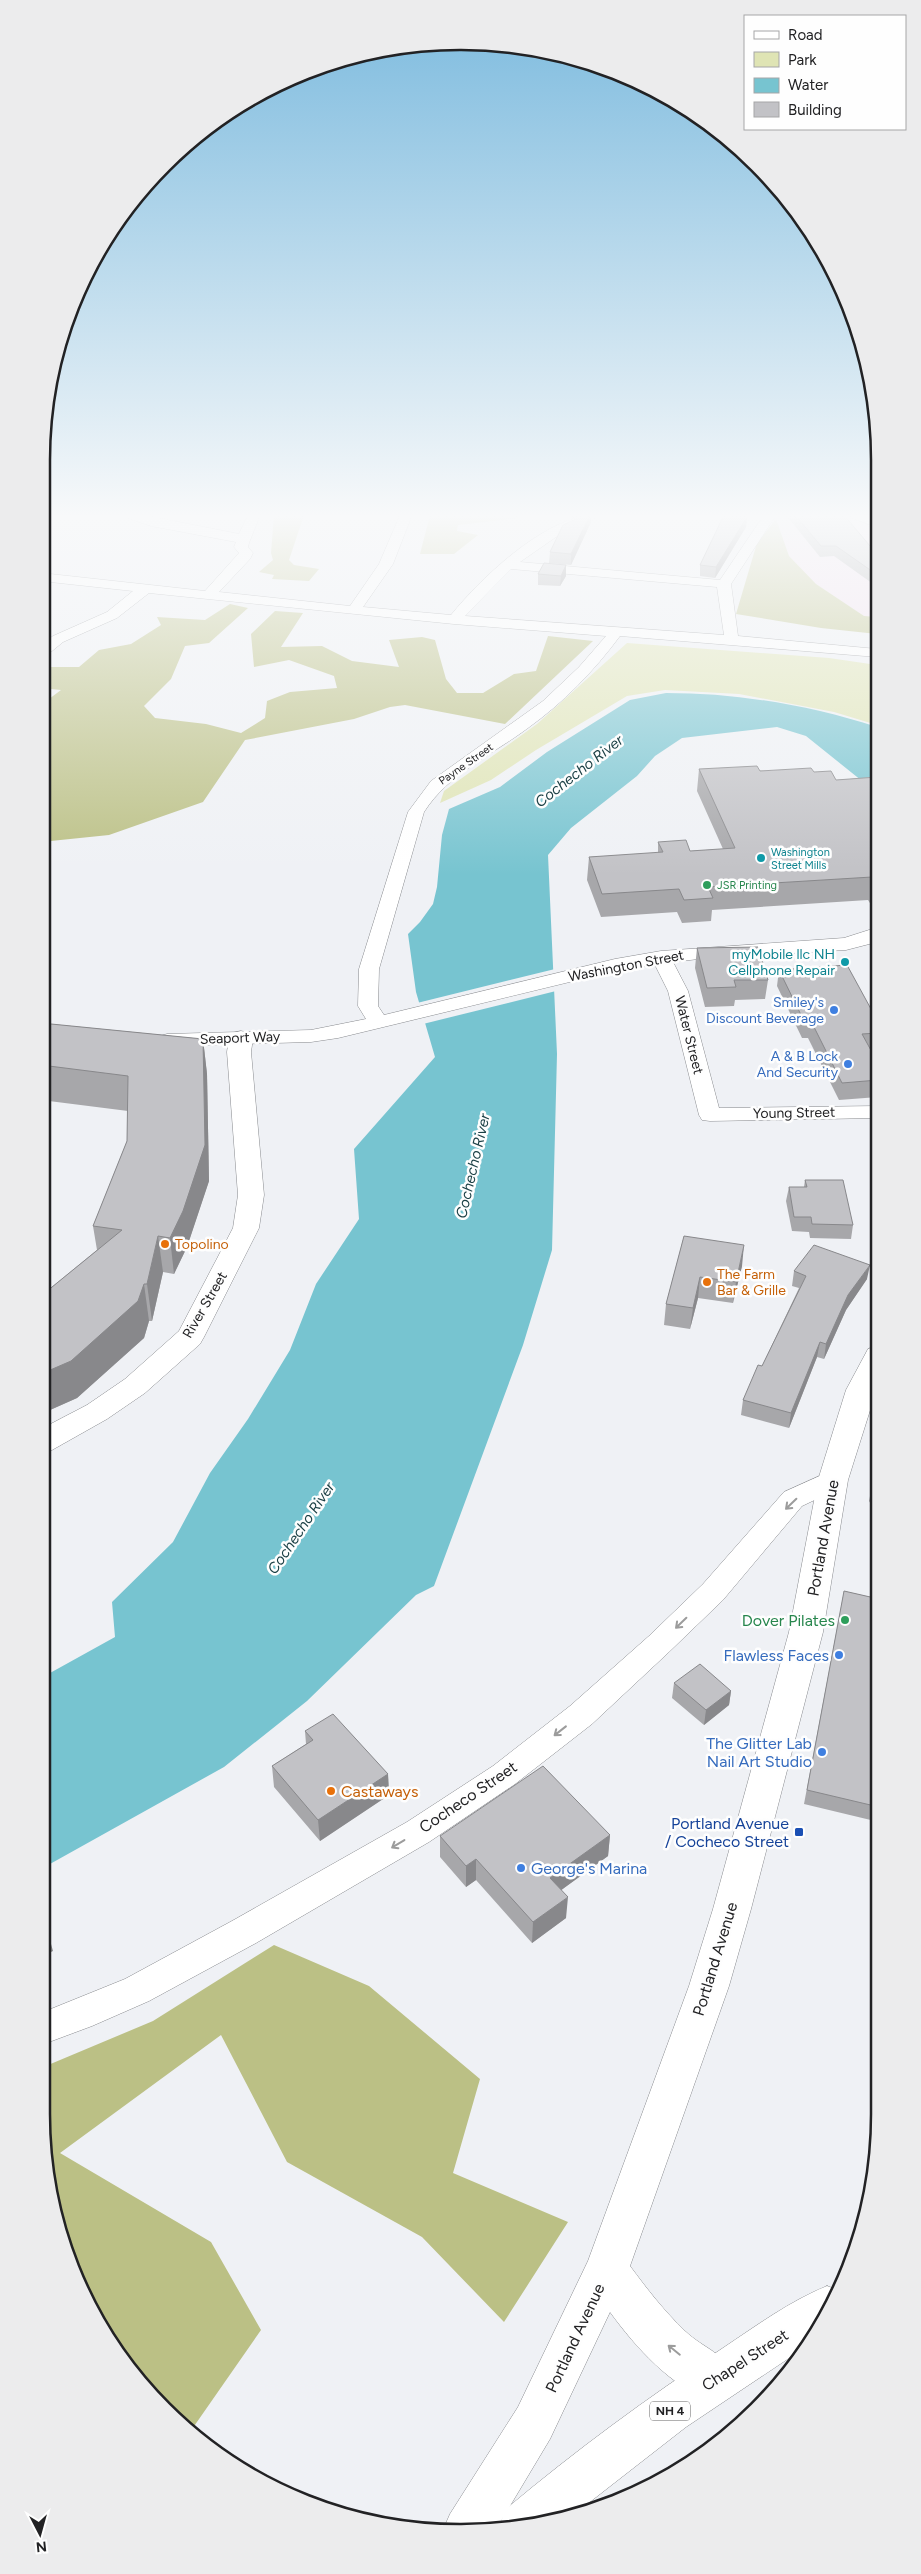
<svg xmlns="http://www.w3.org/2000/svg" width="921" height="2574" font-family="Figtree,sans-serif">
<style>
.commercial{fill:#f4e0f0}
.green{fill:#dfe4b4}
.forest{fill:#bbc085}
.water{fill:#77c4d0}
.pier{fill:#eff1f5}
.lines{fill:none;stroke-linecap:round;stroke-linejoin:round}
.minor-casing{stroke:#898b8f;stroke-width:1}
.tertiary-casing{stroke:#898b8f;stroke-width:1}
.secondary-casing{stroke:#898b8f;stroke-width:1}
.primary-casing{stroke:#898b8f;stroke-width:1}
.minor{fill:#fff;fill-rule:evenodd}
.tertiary{fill:#fff;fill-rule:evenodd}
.secondary{fill:#fff;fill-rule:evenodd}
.primary{fill:#fff;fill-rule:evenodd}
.wall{fill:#a7a7aa}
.shaded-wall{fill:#88888b}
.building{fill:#c2c2c6;stroke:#88888b}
.oneway{stroke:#9c9c9c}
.culture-dot{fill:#0f9aa8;stroke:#fefefe;stroke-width:2}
.leisure-dot{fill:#2e9e5b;stroke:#fefefe;stroke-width:2}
.shop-dot{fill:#3f7fe0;stroke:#fefefe;stroke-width:2}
.food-dot{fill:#e8710a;stroke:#fefefe;stroke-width:2}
.transit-dot{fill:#1a4fb4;stroke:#fefefe;stroke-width:2}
.labels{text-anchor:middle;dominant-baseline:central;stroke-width:5;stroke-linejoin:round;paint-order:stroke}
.far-street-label{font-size:11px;fill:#222224;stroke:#fefefe}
.far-culture-label{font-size:11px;fill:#0d838f;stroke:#fefefe;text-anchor:start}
.far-leisure-label{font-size:11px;fill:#27864d;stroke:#fefefe;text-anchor:start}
.shield{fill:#fefefe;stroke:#646465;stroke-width:1}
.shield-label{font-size:12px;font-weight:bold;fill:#222224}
.culture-label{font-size:14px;fill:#0d838f;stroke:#fefefe;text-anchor:end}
.street-label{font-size:14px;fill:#222224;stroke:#fefefe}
.shop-label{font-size:14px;fill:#366cbe;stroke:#fefefe;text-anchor:end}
.food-label{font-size:14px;fill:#c56008;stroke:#fefefe;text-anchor:start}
.water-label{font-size:15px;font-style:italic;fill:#1c4146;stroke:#fefefe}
.near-street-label{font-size:16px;fill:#222224;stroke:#fefefe}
.near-leisure-label{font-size:16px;fill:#27864d;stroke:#fefefe;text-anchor:end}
.near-shop-label{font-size:16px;fill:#366cbe;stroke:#fefefe;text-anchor:end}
.near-food-label{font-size:16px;fill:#c56008;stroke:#fefefe;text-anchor:start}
.near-transit-label{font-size:16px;fill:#164399;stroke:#fefefe;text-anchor:end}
.rim{fill:none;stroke:#222224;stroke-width:2.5}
</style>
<rect width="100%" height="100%" fill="#eff1f5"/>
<polygon class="commercial" points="778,515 876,515 877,617 864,616 816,584 789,556 776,519"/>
<polygon class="green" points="627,643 829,658 877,665 877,725 834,712 739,694 665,690 627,696 536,750 491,780 440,803 444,791 537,724"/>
<g class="forest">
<polygon points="274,515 304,515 289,560 294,565 319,569 309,581 272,579 274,575 259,572 273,560 271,553"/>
<polygon points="430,515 522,515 518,518 458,525 457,531 478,535 454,554 420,554"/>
<polygon points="776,519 789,556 816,584 864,616 877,617 877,634 821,628 736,614 757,543"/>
<polygon points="230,604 248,608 209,643 185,646 171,679 144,706 155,718 206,724 241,733 265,718 267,701 290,692 337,688 334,676 289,660 254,667 251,634 275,611 303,613 281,647 322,646 352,661 399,667 389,640 422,637 435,640 446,679 457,693 483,693 514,674 536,671 548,636 593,641 505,724 405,705 390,707 354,719 245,740 203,802 109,835 41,842 41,705 61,690 41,688 43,667 79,667 99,650 131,644 161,625 157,617 205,620"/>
<polygon points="274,1945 369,1986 480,2079 453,2173 568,2222 504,2322 422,2237 287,2162 221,2035 60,2153 211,2242 261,2330 190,2432 145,2390 73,2274 49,2195 41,2114 41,2068 153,2021"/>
</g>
<path class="water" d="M 666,693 C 737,693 809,705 877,727 L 877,793 L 806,736 L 777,727 L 682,738 L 655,756 L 637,776 L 571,828 L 548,855 L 557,1054 L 552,1250 L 523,1345 L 434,1586 L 416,1595 L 307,1701 L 224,1767 L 41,1869 L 41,1678 L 115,1637 L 112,1602 L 173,1542 L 210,1473 L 248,1419 L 290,1350 L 316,1284 L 359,1219 L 354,1149 L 435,1057 L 416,992 L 408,934 L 420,922 L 433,904 L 437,887 L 442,835 L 449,809 L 500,787 L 547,752 L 630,700 Z"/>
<polygon class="pier" points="555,969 556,991 423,1024 417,1003"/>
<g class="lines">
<defs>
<g id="minor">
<path d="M 126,515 L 143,515 L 239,534 L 248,515 L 260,515 L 249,543 L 248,547 L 253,553 L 250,559 L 219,592 L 350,606 L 379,564 L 400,515 L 412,515 L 393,564 L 363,607 L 451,615 C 482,577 549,512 601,515 L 556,537 L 520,562 L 720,580 L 764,515 L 776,515 L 731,584 L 738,636 L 877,649 L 877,657 L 620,636 C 594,671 563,703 528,728 C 492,755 449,773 424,812 L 379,969 L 378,1006 L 384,1015 L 615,959 L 661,951 L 844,938 L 869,930 L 877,930 L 877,942 L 846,950 L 707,958 L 673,962 L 688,991 L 719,1108 L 878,1106 L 878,1118 L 710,1121 L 702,1120 L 699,1115 L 668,991 L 655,965 L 615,971 L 338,1038 L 311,1042 L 167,1046 L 160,1044 L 157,1040 L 160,1036 L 167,1034 L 311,1030 L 366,1019 L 358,1006 L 359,969 L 408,812 L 431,781 L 543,701 L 579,667 L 606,636 L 454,624 L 149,593 L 117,618 L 63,642 L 46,656 L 41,657 L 41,645 L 53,636 L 107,612 L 133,591 L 41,581 L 41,573 L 205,591 L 239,553 L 234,547 L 236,542 L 151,526 L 128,518 ZM 511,569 L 717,587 L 724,635 L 465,616 Z"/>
<polygon points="850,515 867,515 876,519 876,527 852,518"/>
<polygon points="833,1470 842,1473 846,1480 842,1487 802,1506 723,1600 669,1652 592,1724 515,1784 429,1842 256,1943 149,2001 92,2026 41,2045 41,2013 125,1979 232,1921 407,1822 493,1766 570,1706 649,1636 703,1584 784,1492"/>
</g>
<polygon id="tertiary" points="241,1031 249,1033 253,1038 251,1052 264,1195 259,1228 204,1337 200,1344 145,1393 107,1419 52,1450 41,1453 41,1429 87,1405 125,1379 179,1331 233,1228 238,1195 227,1052 229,1038 233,1033"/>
<path id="secondary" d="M 878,1346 L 878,1385 L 848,1480 L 823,1632 L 751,1909 L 729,1986 L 630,2266 C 647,2289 664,2311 685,2331 C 705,2350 724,2351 736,2380 L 729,2396 L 713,2403 C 670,2385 637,2349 610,2312 L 550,2439 L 495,2531 L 443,2530 L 450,2514 L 518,2407 L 588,2261 L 689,1986 L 713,1909 L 789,1632 L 818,1480 L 846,1390 L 868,1349 Z"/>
<path id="primary" d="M 827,2286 L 835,2289 L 810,2344 L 686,2427 L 568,2519 L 501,2530 L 499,2526 L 506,2509 C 575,2451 647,2398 723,2348 C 756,2326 790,2301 827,2286 Z"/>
</defs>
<use href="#minor" class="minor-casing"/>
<use href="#tertiary" class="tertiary-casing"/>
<use href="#secondary" class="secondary-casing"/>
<use href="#primary" class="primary-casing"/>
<use href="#minor" class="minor"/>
<use href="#tertiary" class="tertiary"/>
<use href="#secondary" class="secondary"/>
<use href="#primary" class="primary"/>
</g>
<g class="wall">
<polygon points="572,515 591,515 591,522 571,565 549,563 550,552 582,516 572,518"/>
<polygon points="786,515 844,515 870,546 876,546 876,586 834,556 820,557"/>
<polygon points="747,517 746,527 715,578 700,576 700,565"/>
<polygon points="566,565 566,576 560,586 538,585 538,574"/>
<polygon points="699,769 814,772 836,780 877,777 877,911 875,911 868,900 712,910 711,921 682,923 677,912 601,917 587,880 589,857 658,853 658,842 690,851 723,849 697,791"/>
<polygon points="697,948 768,980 765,999 735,1000 734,1006 705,1007 695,968"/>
<polygon points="779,970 877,1020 877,1050 871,1050 878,1063 878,1097 839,1100 808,1038 802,1038 777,986"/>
<polygon points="41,1023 203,1039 207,1074 209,1181 187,1247 174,1274 163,1272 152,1321 149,1321 144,1338 77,1398 41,1414 41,1296 97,1250 93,1226 127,1141 128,1111 41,1100"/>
<polygon points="805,1180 853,1225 851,1239 810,1238 809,1232 792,1231 786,1201 789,1187 804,1187"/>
<polygon points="684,1236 742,1266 733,1303 698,1298 690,1329 664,1325 666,1304"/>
<polygon points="794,1271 867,1279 846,1310 824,1359 817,1357 789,1428 741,1415 743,1400 762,1366 799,1288 792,1286"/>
<polygon points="877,1463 878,1463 878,1516 869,1501"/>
<polygon points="844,1591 879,1599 879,1822 804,1804"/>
<polygon points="674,1683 731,1691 729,1705 704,1725 672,1698"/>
<polygon points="305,1731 388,1774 389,1795 320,1841 274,1787 272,1766 306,1744"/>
<polygon points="610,1835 608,1856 561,1890 566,1918 532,1943 476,1880 466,1887 440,1857 440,1836"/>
</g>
<g class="shaded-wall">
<polygon points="572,515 589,515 572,518"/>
<polygon points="590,515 591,515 591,522 571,565 571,554"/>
<polygon points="747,517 746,527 715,578 716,567"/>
<polygon points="566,565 566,576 560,586 561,576"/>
<polygon points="203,1039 207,1074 209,1181 187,1247 174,1274 170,1238"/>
<polygon points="158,1236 163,1272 152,1321 147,1284"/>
<polygon points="744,1245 742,1266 733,1303 736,1282"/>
<polygon points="870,1265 867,1279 846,1310 824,1359 826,1344 848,1295"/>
<polygon points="700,1277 698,1298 690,1329 693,1308"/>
<polygon points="144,1284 149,1321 144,1338 77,1398 41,1414 41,1374"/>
<polygon points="820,1342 817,1357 789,1428 791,1413"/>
<polygon points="731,1691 729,1705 704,1725 706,1710"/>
<polygon points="388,1774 389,1795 320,1841 318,1820"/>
<polygon points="610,1835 608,1856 549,1899 550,1878"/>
<polygon points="476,1859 476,1880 466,1887 466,1866"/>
<polygon points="568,1897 566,1918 532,1943 533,1922"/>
<polygon points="49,1937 53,1951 41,1957 41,1941"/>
</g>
<g class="building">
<polygon points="585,515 590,515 571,554 550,552 563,525"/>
<polygon points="724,515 747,517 716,567 700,565"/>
<polygon points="795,515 844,515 870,546 876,546 876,574 836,546 821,546"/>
<polygon points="544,563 566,565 561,576 538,574"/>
<polygon points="757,766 760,771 811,768 814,772 831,771 836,780 877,777 877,886 872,877 708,887 713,898 684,900 679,889 602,894 589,857 663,852 658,842 686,840 690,851 735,848 699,769"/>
<polygon points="758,947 768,980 734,980 736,987 707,988 697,948"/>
<polygon points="847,965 877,1020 877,1033 862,1034 878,1063 878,1080 842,1083 811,1021 804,1021 779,970"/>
<polygon points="41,1023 203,1039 205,1145 183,1211 170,1238 158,1236 147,1284 144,1284 138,1301 71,1361 41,1374 41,1296 122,1230 93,1226 127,1141 128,1076 41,1065"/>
<polygon points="805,1180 843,1180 853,1225 812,1224 811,1217 794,1217 789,1187 807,1187"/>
<polygon points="684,1236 744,1245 736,1282 700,1277 693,1308 666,1304"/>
<polygon points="814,1245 870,1265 848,1295 826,1344 820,1342 791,1413 743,1400 758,1365 762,1366 806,1276 794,1271"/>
<polygon points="844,1591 879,1599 879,1807 807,1790"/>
<polygon points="700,1664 731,1691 706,1710 674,1683"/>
<polygon points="333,1714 388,1774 318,1820 272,1766 313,1740 305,1731"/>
<polygon points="543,1766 610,1835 550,1878 568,1897 533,1922 476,1859 466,1866 440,1836"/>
<polygon points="41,1920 49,1937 41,1941"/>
</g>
<defs><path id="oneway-shaft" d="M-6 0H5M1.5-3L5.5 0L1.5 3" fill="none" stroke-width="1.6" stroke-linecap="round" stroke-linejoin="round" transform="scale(1.25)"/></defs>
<g class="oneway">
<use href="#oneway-shaft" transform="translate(791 1504) rotate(136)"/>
<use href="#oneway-shaft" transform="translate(681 1623) rotate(136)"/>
<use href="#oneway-shaft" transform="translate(560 1731) rotate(142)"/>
<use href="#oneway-shaft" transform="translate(398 1844) rotate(149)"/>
<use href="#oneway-shaft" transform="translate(674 2350) rotate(-141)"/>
</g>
<linearGradient id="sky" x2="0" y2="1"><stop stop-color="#7bbade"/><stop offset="0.59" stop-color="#f8f9fa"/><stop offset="1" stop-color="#f8f9fa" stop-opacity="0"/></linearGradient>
<rect width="921" height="875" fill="url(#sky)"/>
<g class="culture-dot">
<circle cx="761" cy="858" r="5"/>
<circle cx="845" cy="962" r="5"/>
</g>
<g class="leisure-dot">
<circle cx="707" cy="885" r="5"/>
<circle cx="845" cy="1620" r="5"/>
</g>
<g class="shop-dot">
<circle cx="834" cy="1010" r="5"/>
<circle cx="848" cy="1064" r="5"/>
<circle cx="839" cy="1655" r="5"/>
<circle cx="822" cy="1752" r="5"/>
<circle cx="521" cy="1868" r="5"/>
</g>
<g class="food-dot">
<circle cx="165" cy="1244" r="5"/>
<circle cx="707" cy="1282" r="5"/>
<circle cx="331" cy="1791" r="5"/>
</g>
<rect class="transit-dot" x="794" y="1827" width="10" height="10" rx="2.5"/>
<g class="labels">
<g class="far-street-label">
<text transform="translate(466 764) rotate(-35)">Payne Street</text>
</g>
<g class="far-culture-label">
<text x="771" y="852">Washington<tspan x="771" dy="13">Street Mills</tspan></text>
</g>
<g class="far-leisure-label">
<text x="717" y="885">JSR Printing</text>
</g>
<rect class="shield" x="650" y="2401.5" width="40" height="19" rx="4"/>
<g class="shield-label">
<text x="670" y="2411">NH 4</text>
</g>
<g class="culture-label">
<text x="835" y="954">myMobile llc NH<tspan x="835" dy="16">Cellphone Repair</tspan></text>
</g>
<g class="street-label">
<text transform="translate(626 966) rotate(-11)">Washington Street</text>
<text transform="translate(689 1035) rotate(76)">Water Street</text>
<text transform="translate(240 1038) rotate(-2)">Seaport Way</text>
<text transform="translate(794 1113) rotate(-1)">Young Street</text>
<text transform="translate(205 1305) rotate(-60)">River Street</text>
</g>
<g class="shop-label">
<text x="824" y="1002">Smiley's<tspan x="824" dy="16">Discount Beverage</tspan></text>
<text x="838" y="1056">A &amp; B Lock<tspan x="838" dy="16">And Security</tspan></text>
</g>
<g class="food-label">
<text x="175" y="1244">Topolino</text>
<text x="717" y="1274">The Farm<tspan x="717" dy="16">Bar &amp; Grille</tspan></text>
</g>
<g class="water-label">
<text transform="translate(579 771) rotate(-38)">Cochecho River</text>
<text transform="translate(473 1166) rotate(-77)">Cochecho River</text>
<text transform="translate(301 1528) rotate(-56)">Cochecho River</text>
</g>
<g class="near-street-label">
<text transform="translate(823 1538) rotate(-80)">Portland Avenue</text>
<text transform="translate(468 1797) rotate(-34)">Cocheco Street</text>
<text transform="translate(715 1959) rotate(-73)">Portland Avenue</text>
<text transform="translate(575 2338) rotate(-65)">Portland Avenue</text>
<text transform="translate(745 2360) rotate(-33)">Chapel Street</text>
</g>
<g class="near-leisure-label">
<text x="835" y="1620">Dover Pilates</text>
</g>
<g class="near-shop-label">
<text x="829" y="1655">Flawless Faces</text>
<text x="812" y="1743">The Glitter Lab<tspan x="812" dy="18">Nail Art Studio</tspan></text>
<text x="531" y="1868" text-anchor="start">George's Marina</text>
</g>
<g class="near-food-label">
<text x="341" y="1791">Castaways</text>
</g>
<g class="near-transit-label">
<text x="789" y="1823">Portland Avenue<tspan x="789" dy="18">/ Cocheco Street</tspan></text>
</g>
</g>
<path d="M0 0H921V2574H0ZM460 50H461A410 410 0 0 1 871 460V2114A410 410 0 0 1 461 2524H460A410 410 0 0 1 50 2114V460A410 410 0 0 1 460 50Z" fill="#ececed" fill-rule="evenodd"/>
<path class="rim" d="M460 50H461A410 410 0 0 1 871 460V2114A410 410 0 0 1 461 2524H460A410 410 0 0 1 50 2114V460A410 410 0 0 1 460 50Z"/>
<rect x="744" y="15" width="162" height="115" fill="#fefefe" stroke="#a6a6a7"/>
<rect x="754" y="31" width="25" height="8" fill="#ffffff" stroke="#a6a6a7"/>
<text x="788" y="40" font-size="15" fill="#222224">Road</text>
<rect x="754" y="52" width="25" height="15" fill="#dfe4b4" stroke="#a6a6a7"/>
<text x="788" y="65" font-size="15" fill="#222224">Park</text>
<rect x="754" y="78" width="25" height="15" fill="#77c4d0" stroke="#a6a6a7"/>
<text x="788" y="90" font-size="15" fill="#222224">Water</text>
<rect x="754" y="102" width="25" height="15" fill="#c2c2c6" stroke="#a6a6a7"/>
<text x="788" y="115" font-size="15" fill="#222224">Building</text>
<g transform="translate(40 2534) rotate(174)" stroke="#fefefe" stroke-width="4" paint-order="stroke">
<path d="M0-4L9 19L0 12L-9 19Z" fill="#222224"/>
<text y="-8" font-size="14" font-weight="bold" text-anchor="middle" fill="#222224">N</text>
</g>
</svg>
